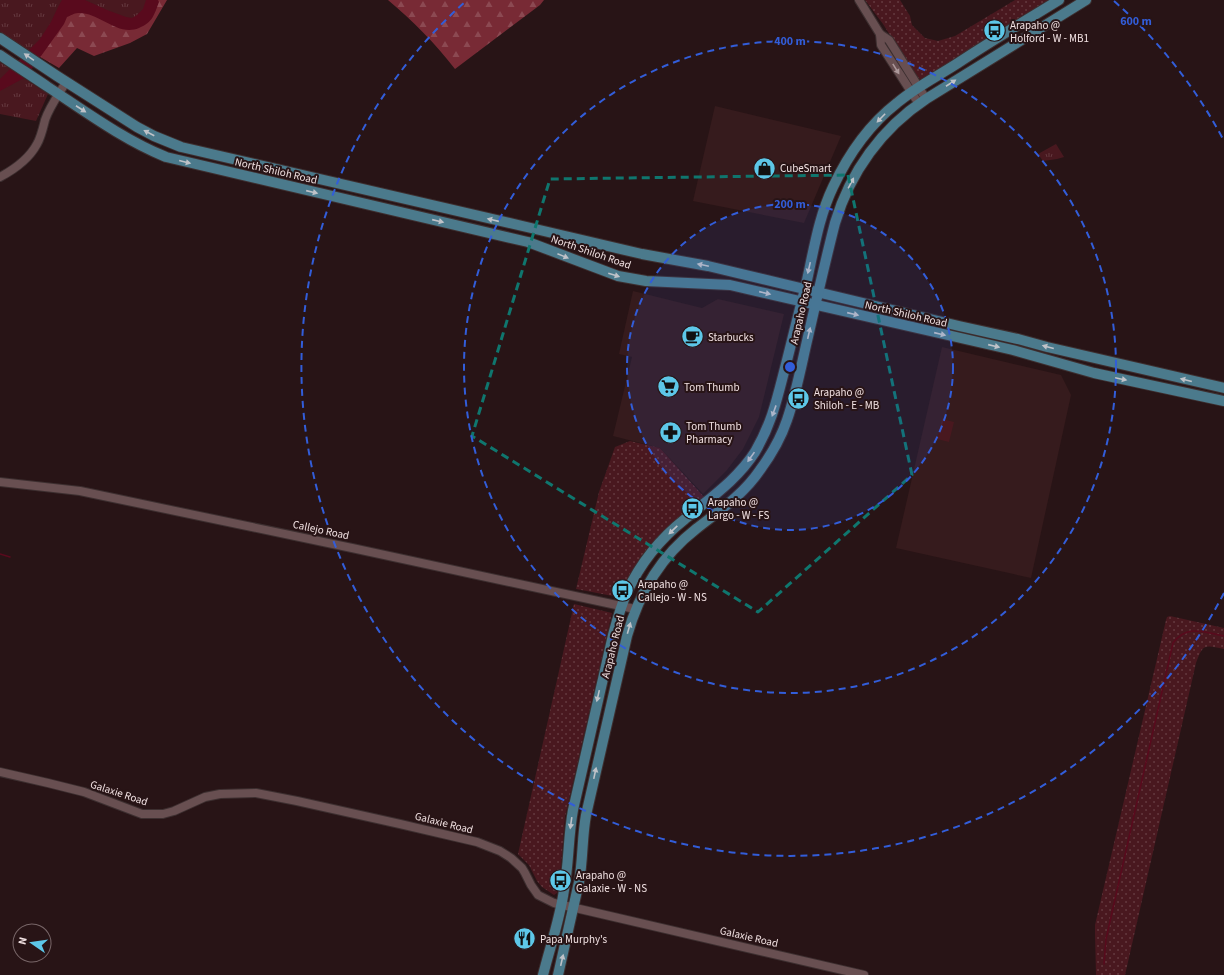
<svg xmlns="http://www.w3.org/2000/svg" width="1224" height="975" font-family="'Source Sans 3',sans-serif">
<style>
.built{fill:#361b1d}
.grass{fill:url(#grass-dots)}
.forest{fill:url(#forest-firs)}
.park{fill:url(#park-tufts)}
.pitch{fill:#49181f}
.water{fill:#590a1d}
.lines{fill:none;stroke-linecap:round;stroke-linejoin:round}
.stream{stroke:#590a1d;stroke-width:1.5}
.minor-casing{stroke:#3d2f30;stroke-width:10}
.major-casing{stroke:#3d2f30;stroke-width:12}
.minor{stroke:#684f51;stroke-width:8}
.major{stroke:#4b7a8c;stroke-width:10}
.oneway{fill:#bfc2c8}
.oneway2{fill:#ac989a}
.marked{fill:none;stroke:#0f766e;stroke-width:3;stroke-dasharray:8 5;stroke-linejoin:round}
.ring{fill:none;stroke:#325dd9;stroke-width:2;stroke-dasharray:7 5}
.labels{text-anchor:middle;dominant-baseline:central;stroke-width:4;stroke-linejoin:round;paint-order:stroke}
.poi-label{font-size:11px;fill:#f1e1e2;stroke:#281416;text-anchor:start}
.street-label{font-size:11px;fill:#f1e1e2;stroke:#281416}
.centre{fill:#325dd9;stroke:#281416;stroke-width:2}
.ring-label{font-size:12px;text-anchor:middle;font-weight:bold;fill:#325dd9;stroke:#281416;stroke-width:4;stroke-linejoin:round;paint-order:stroke}
</style>
<defs>
<pattern id="grass-dots" width="8" height="8" patternUnits="userSpaceOnUse"><rect width="8" height="8" fill="#49181f"/><path d="M2 2h.1M6 6h.1" fill="none" stroke="#64393f" stroke-width="1.8" stroke-linecap="round"/></pattern>
<pattern id="forest-firs" width="22" height="20" patternUnits="userSpaceOnUse"><rect width="22" height="20" fill="#782a35"/><path d="M5 1l3.5 6h-7zM16 11l3.5 6h-7z" fill="#8c4952"/></pattern>
<pattern id="park-tufts" width="24" height="20" patternUnits="userSpaceOnUse"><rect width="24" height="20" fill="#49181f"/><path d="M3 7l-1-3M5 7V3M7 7l1-3M15 17l-1-3M17 17v-4M19 17l1-3" fill="none" stroke="#64393f"/></pattern>
</defs>
<rect width="100%" height="100%" fill="#281416"/>
<g class="built">
<polygon points="715,106 841,136 804,223 693,201"/>
<polygon points="633,291 702,308 718,299 784,314 759,417 743,449 727,470 703,494 660,448 613,436 632,357 619,354"/>
<polygon points="942,347 1061,375 1071,395 1031,578 896,548"/>
</g>
<g class="grass">
<polygon points="865,0 900,0 910,16 912,25 925,38 938,41 955,36 1015,0 1051,0 923,80 917,78 883,24"/>
<polygon points="630,441 660,448 705,498 680,516 658,537 643,555 635,567 618,597 576,589 599,492 615,447"/>
<polygon points="574,604 612,613 565,817 560,877 557,893 554,895 542,887 537,881 529,865 518,854"/>
<path d="M 1170,616 L 1224,628 L 1224,649 C 1205,645 1203,643 1196,663 L 1125,975 L 1096,975 L 1095,933 L 1095,925 L 1166,620 L 1167,617 Z"/>
</g>
<g class="forest">
<polygon points="56,0 167,0 147,34 130,43 94,56 77,48 59,68 35,54 0,31"/>
<path d="M 388,0 L 544,0 L 540,5 L 455,69 C 435,43 413,21 388,0 Z"/>
</g>
<g class="park">
<polygon points="0,0 153,0 139,19 128,23 70,6 35,54 0,31"/>
<polygon points="0,62 48,94 36,121 0,114"/>
<polygon points="1056,144 1064,157 1057,159 1043,161 1038,154"/>
</g>
<polygon class="pitch" points="942,419 954,422 949,442 937,439"/>
<path class="water" d="M 62,0 L 85,0 L 107,10 L 126,17 L 132,18 L 137,15 L 143,9 L 146,0 L 158,0 L 159,2 C 154,15 153,22 139,28 C 117,37 100,12 78,13 C 74,13 70,16 67,17 L 64,24 L 26,77 L 0,91 L 0,79 L 40,39 L 51,22 L 58,7 Z"/>
<g class="lines">
<g class="stream">
<polyline points="0,554 10,557"/>
<path d="M 1104,964 L 1106,939 L 1173,643 C 1187,624 1204,632 1224,636"/>
</g>
<defs>
<g id="minor">
<polyline points="859,0 880,34 889,40 926,99"/>
<polyline points="880,34 881,45 919,104"/>
<path d="M 0,177 C 15,169 29,159 37,144 C 41,137 43,128 45,120 C 50,106 59,94 66,82"/>
<polyline points="0,482 80,491 99,495 352,548 635,609"/>
<polyline points="0,772 48,783 84,792 142,814 163,814 174,811 205,797 220,794 256,793 297,801 400,824 477,842 500,851 511,858 522,868 525,873 531,885 538,895 554,903 864,975"/>
</g>
<g id="major">
<polyline points="0,38 57,76 137,127 154,136 181,147 531,228 642,254 708,266 959,326 1018,339 1047,347 1224,388"/>
<path d="M 0,55 C 16,66 32,76 48,87 C 86,112 124,140 166,157 L 528,242 L 618,276 L 646,281 L 730,285 L 1013,350 L 1094,373 L 1224,401"/>
<path d="M 543,975 C 550,947 560,919 564,890 C 569,864 568,837 573,810 L 613,635 C 617,620 621,606 627,592 C 640,564 661,538 685,519 C 710,498 737,480 755,452 C 772,423 777,399 785,368 C 792,341 798,315 805,289 C 813,255 818,218 833,187 C 848,155 870,124 897,103 C 916,87 938,76 958,63 C 991,41 1025,21 1059,0"/>
<path d="M 558,975 L 579,882 C 583,860 582,837 586,815 L 627,636 C 639,593 660,557 696,529 C 719,511 743,495 760,470 C 771,455 781,438 787,420 C 796,394 801,367 807,341 C 816,302 825,262 835,223 C 850,172 882,128 926,99 L 1086,0"/>
</g>
</defs>
<use href="#minor" class="minor-casing"/>
<use href="#major" class="major-casing"/>
<use href="#minor" class="minor"/>
<use href="#major" class="major"/>
</g>
<defs><path id="oneway-solid" d="M-6-.8H1V-3.2L6.5 0L1 3.2V.8H-6Z"/></defs>
<g class="oneway">
<use href="#oneway-solid" transform="translate(29 57) rotate(-146)"/>
<use href="#oneway-solid" transform="translate(951 83) rotate(-33)"/>
<use href="#oneway-solid" transform="translate(81 109) rotate(33)"/>
<use href="#oneway-solid" transform="translate(881 118) rotate(134)"/>
<use href="#oneway-solid" transform="translate(149 133) rotate(-152)"/>
<use href="#oneway-solid" transform="translate(185 162) rotate(14)"/>
<use href="#oneway-solid" transform="translate(851 183) rotate(-62)"/>
<use href="#oneway-solid" transform="translate(312 192) rotate(13)"/>
<use href="#oneway-solid" transform="translate(493 220) rotate(-167)"/>
<use href="#oneway-solid" transform="translate(438 221) rotate(13)"/>
<use href="#oneway-solid" transform="translate(563 256) rotate(22)"/>
<use href="#oneway-solid" transform="translate(703 265) rotate(-168)"/>
<use href="#oneway-solid" transform="translate(809 268) rotate(103)"/>
<use href="#oneway-solid" transform="translate(614 275) rotate(17)"/>
<use href="#oneway-solid" transform="translate(765 293) rotate(13)"/>
<use href="#oneway-solid" transform="translate(853 314) rotate(13)"/>
<use href="#oneway-solid" transform="translate(809 333) rotate(-77)"/>
<use href="#oneway-solid" transform="translate(940 334) rotate(13)"/>
<use href="#oneway-solid" transform="translate(994 346) rotate(13)"/>
<use href="#oneway-solid" transform="translate(1048 347) rotate(-165)"/>
<use href="#oneway-solid" transform="translate(1121 379) rotate(12)"/>
<use href="#oneway-solid" transform="translate(1186 380) rotate(-166)"/>
<use href="#oneway-solid" transform="translate(774 411) rotate(110)"/>
<use href="#oneway-solid" transform="translate(751 457) rotate(125)"/>
<use href="#oneway-solid" transform="translate(673 530) rotate(136)"/>
<use href="#oneway-solid" transform="translate(629 628) rotate(-74)"/>
<use href="#oneway-solid" transform="translate(598 696) rotate(103)"/>
<use href="#oneway-solid" transform="translate(595 773) rotate(-78)"/>
<use href="#oneway-solid" transform="translate(571 823) rotate(98)"/>
<use href="#oneway-solid" transform="translate(562 960) rotate(-77)"/>
</g>
<use class="oneway2" href="#oneway-solid" transform="translate(896 69) rotate(58)"/>
<path class="marked" d="M 848,175 L 912,475 L 758,612 L 472,436 L 550,179 Z"/>
<circle cx="790" cy="367" r="163" fill="#325dd9" fill-opacity=".12"/>
<g class="ring">
<circle cx="790" cy="367" r="163"/>
<circle cx="790" cy="367" r="326"/>
<path d="M1224 593A489 489 0 1 1 466 1M1114 1A489 489 0 0 1 1224 141"/>
</g>
<defs>
<symbol id="bus-disc" viewBox="-11 -11 22 22"><circle r="9.5" fill="#5dc7e8" stroke="#281416"/><path d="M-5-6H5V4H4V6H2V4H-2V6H-4V4H-5ZM-3.5-4V0h7V-4ZM-3.5 1.2v1.5H-2V1.2ZM2 1.2v1.5H3.5V1.2Z" fill="#111"/></symbol>
<symbol id="shop-disc" viewBox="-11 -11 22 22"><circle r="9.5" fill="#5dc7e8" stroke="#281416"/><path d="M-5-2.5h2.3a2.7 3.5 0 0 1 5.4 0H5L5.5 6h-11ZM-1.5-2.5h3a1.5 2.3 0 0 0-3 0Z" fill="#111"/></symbol>
<symbol id="cafe-disc" viewBox="-11 -11 22 22"><circle r="9.5" fill="#5dc7e8" stroke="#281416"/><path d="M-5.5-4.5H6V0H3Q3 3.5 0 3.5H-2.5Q-5.5 3.5-5.5 0ZM3-3.2v2h1.7v-2ZM-6 4.5H4V6H-6Z" fill="#111"/></symbol>
<symbol id="supermarket-disc" viewBox="-11 -11 22 22"><circle r="9.5" fill="#5dc7e8" stroke="#281416"/><path d="M-6-5.5h2.5l.6 2H6L4.5 2H-2.5L-4.4-4H-6ZM-1.5 3.2a1.3 1.3 0 1 0 .1 0ZM3 3.2a1.3 1.3 0 1 0 .1 0Z" fill="#111"/></symbol>
<symbol id="pharmacy-disc" viewBox="-11 -11 22 22"><circle r="9.5" fill="#5dc7e8" stroke="#281416"/><path d="M-2-6h4v4h4v4h-4v4h-4v-4h-4v-4h4Z" fill="#111"/></symbol>
<symbol id="restaurant-disc" viewBox="-11 -11 22 22"><circle r="9.5" fill="#5dc7e8" stroke="#281416"/><path d="M-5-6h1v4h1v-4h1v4h1v-4h1v5L-1.5 .5V6h-2V.5L-5-1ZM5-6V6H3V1.5H1.5Q1.5-4 5-6Z" fill="#111"/></symbol>
</defs>
<g fill-rule="evenodd">
<use href="#bus-disc" x="982" y="18" width="25" height="25"/>
<use href="#shop-disc" x="752" y="156" width="25" height="25"/>
<use href="#cafe-disc" x="680" y="324" width="25" height="25"/>
<use href="#supermarket-disc" x="656" y="374" width="25" height="25"/>
<use href="#bus-disc" x="786" y="386" width="25" height="25"/>
<use href="#pharmacy-disc" x="658" y="420" width="25" height="25"/>
<use href="#bus-disc" x="680" y="496" width="25" height="25"/>
<use href="#bus-disc" x="610" y="578" width="25" height="25"/>
<use href="#bus-disc" x="548" y="868" width="25" height="25"/>
<use href="#restaurant-disc" x="512" y="926" width="25" height="25"/>
</g>
<g class="labels">
<g class="poi-label">
<text x="1010" y="25">Arapaho @<tspan x="1010" dy="13">Holford - W - MB1</tspan></text>
<text x="780" y="168">CubeSmart</text>
<text x="708" y="337">Starbucks</text>
<text x="684" y="387">Tom Thumb</text>
<text x="814" y="392">Arapaho @<tspan x="814" dy="13">Shiloh - E - MB</tspan></text>
<text x="686" y="426">Tom Thumb<tspan x="686" dy="13">Pharmacy</tspan></text>
<text x="708" y="502">Arapaho @<tspan x="708" dy="13">Largo - W - FS</tspan></text>
<text x="638" y="584">Arapaho @<tspan x="638" dy="13">Callejo - W - NS</tspan></text>
<text x="576" y="875">Arapaho @<tspan x="576" dy="13">Galaxie - W - NS</tspan></text>
<text x="540" y="939">Papa Murphy's</text>
</g>
<g class="street-label">
<text transform="translate(276 171) rotate(13)">North Shiloh Road</text>
<text transform="translate(591 252) rotate(19)">North Shiloh Road</text>
<text transform="translate(801 313) rotate(-77)">Arapaho Road</text>
<text transform="translate(906 314) rotate(13)">North Shiloh Road</text>
<text transform="translate(321 530) rotate(12)">Callejo Road</text>
<text transform="translate(613 647) rotate(-76)">Arapaho Road</text>
<text transform="translate(119 793) rotate(18)">Galaxie Road</text>
<text transform="translate(444 823) rotate(14)">Galaxie Road</text>
<text transform="translate(749 937) rotate(13)">Galaxie Road</text>
</g>
</g>
<circle cx="790" cy="367" r="6" class="centre"/>
<g class="ring-label">
<text x="1136" y="25">600 m</text>
<text x="790" y="45">400 m</text>
<text x="790" y="208">200 m</text>
</g>
<g transform="translate(32 943) rotate(283)"><circle r="19" fill="#281416" stroke="#786668"/>
<path d="M0-3L7 15L0 10L-7 15Z" fill="#5dc7e8"/>
<text y="-6" font-size="11" font-weight="bold" text-anchor="middle" fill="#f1e1e2">N</text>
</g>
</svg>
